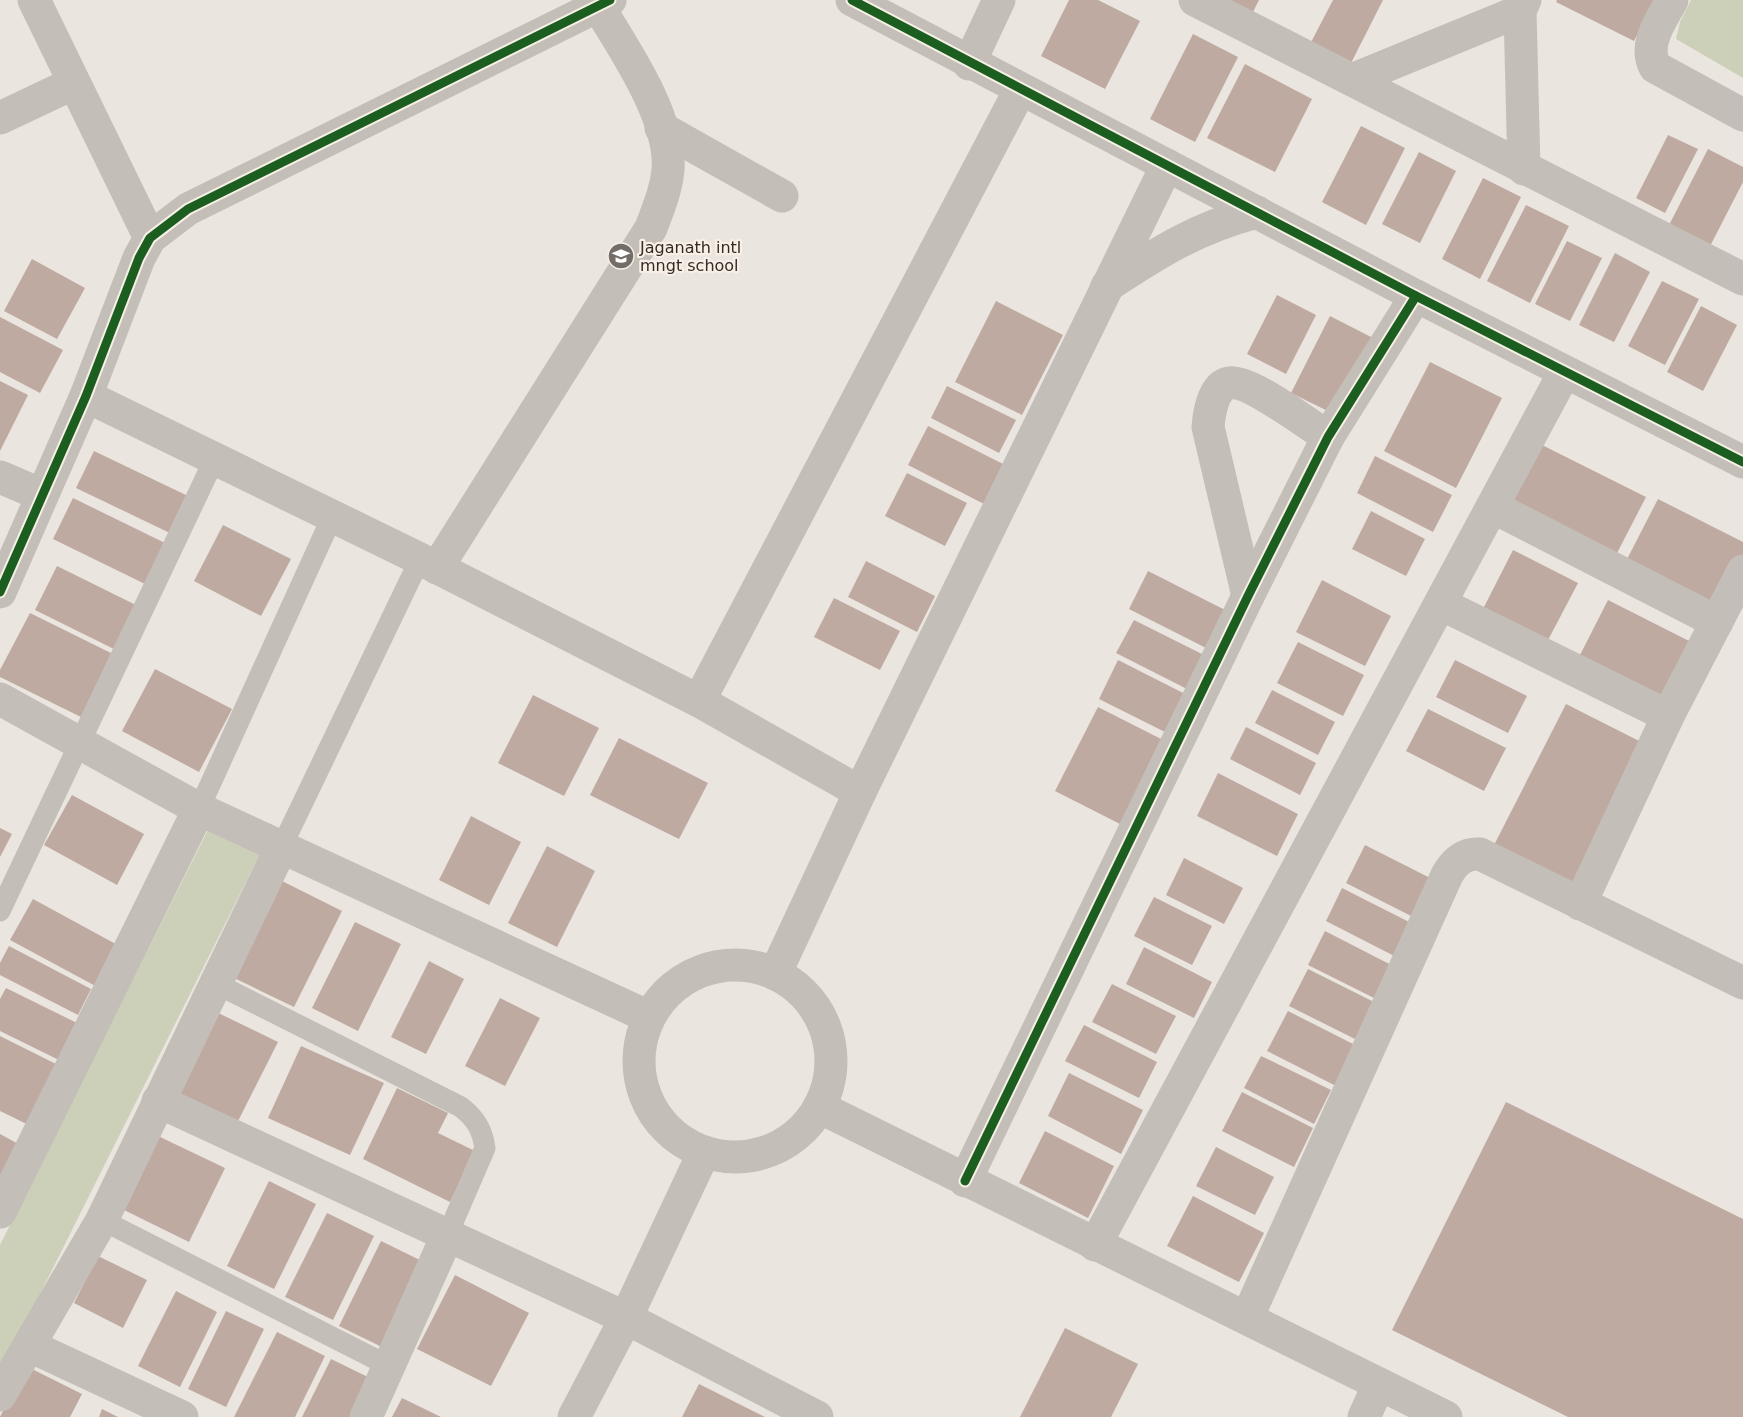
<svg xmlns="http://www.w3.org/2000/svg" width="1743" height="1417" font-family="'DejaVu Sans',sans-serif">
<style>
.green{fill:#ccd0b9}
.building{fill:#beaaa1}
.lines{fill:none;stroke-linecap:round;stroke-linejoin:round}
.service{stroke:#c4beb8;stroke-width:21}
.minor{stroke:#c4beb8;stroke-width:33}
.tertiary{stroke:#c4beb8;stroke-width:33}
.cycleway-casing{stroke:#f8f0e6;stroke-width:13}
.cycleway{stroke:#1b5e20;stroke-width:9}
.labels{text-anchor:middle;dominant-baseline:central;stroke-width:4.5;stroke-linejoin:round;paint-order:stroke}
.poi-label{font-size:16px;fill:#342b27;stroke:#f8f0e6;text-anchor:start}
</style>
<rect width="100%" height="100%" fill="#ebe5df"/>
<g class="green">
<polygon points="1691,0 1743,0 1743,78 1676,39 1680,22"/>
<polygon points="210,826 261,852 0,1374 0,1245"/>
</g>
<g class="building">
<polygon points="1069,0 1098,0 1140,21 1105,89 1041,56"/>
<polygon points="1209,0 1259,0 1249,20"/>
<polygon points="1333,0 1383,0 1348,69 1308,48"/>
<polygon points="1557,0 1655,0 1634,41 1556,2"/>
<polygon points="1193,34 1238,57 1195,142 1150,119"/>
<polygon points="1245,64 1312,99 1275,172 1207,138"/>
<polygon points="1361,126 1405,148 1366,225 1322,202"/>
<polygon points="1668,135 1698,149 1665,213 1636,198"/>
<polygon points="1708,149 1743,167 1743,182 1706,254 1665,233"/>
<polygon points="1419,152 1456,171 1420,243 1382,224"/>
<polygon points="1483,178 1521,197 1480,279 1442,259"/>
<polygon points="1526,205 1569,226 1530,303 1487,281"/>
<polygon points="1567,241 1602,258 1570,321 1535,304"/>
<polygon points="1615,253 1650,272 1614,342 1579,325"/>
<polygon points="32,259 85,288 57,339 4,311"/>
<polygon points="1662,281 1699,299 1665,365 1628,346"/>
<polygon points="1277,295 1316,315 1286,374 1247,354"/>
<polygon points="996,301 1063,335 1022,415 955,382"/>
<polygon points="1701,306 1737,325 1703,391 1667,372"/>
<polygon points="1330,316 1373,338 1334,414 1291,393"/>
<polygon points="0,317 63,350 40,393 0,372"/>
<polygon points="1430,362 1502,398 1456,488 1384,451"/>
<polygon points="0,381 28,395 0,451"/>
<polygon points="947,386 1016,420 999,453 931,418"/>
<polygon points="928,426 1003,464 984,504 908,465"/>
<polygon points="1540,444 1646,497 1616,555 1510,501"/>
<polygon points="94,451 190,497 172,534 76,488"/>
<polygon points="1375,456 1452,495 1433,532 1357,493"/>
<polygon points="907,473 967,503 945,546 885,516"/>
<polygon points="73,498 165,543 145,584 53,539"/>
<polygon points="1658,499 1743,542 1743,556 1713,614 1622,569"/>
<polygon points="1371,511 1425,539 1406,576 1352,549"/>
<polygon points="223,525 291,559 261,616 194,581"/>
<polygon points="1513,550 1578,583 1547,642 1483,609"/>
<polygon points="866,561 935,596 917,632 848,597"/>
<polygon points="57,566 142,608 120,652 35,610"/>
<polygon points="1148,571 1233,614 1214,652 1129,609"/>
<polygon points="1322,580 1391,616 1365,666 1296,632"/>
<polygon points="834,598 900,631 880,670 814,637"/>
<polygon points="1608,600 1693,643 1664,700 1579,657"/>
<polygon points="30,613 117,656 85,719 0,677 0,670"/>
<polygon points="1134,620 1206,656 1189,690 1116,653"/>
<polygon points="1298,642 1364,675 1343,716 1277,683"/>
<polygon points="1118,660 1191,697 1171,735 1099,699"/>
<polygon points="1455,660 1527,696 1508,733 1436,697"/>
<polygon points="155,669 232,709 199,772 122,731"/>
<polygon points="1272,690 1335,722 1318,755 1255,723"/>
<polygon points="533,695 599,728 564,796 498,763"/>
<polygon points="1566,704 1647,745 1572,892 1491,851"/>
<polygon points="1098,707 1167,742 1124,826 1055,791"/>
<polygon points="1428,709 1506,748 1484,791 1406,751"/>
<polygon points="1246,727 1316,763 1300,795 1230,759"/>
<polygon points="619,738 708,783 679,839 590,795"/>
<polygon points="1218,773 1298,814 1277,856 1197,816"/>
<polygon points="72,795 144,834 117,885 44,845"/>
<polygon points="471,816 521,842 489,905 439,880"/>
<polygon points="0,828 12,834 0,857"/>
<polygon points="1365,845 1436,881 1417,919 1346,883"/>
<polygon points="547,846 595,871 557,947 508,923"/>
<polygon points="1184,858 1243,888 1224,924 1166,895"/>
<polygon points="280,880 342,911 294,1007 232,977"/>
<polygon points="1342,888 1419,927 1402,960 1326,921"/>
<polygon points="1154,897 1212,926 1192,965 1134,936"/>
<polygon points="33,899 123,948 101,989 10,940"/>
<polygon points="355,922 401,944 358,1031 312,1008"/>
<polygon points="1325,931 1401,970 1384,1003 1308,965"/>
<polygon points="9,946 91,989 78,1015 0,975 0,963"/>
<polygon points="1144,947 1212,982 1194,1018 1126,984"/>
<polygon points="429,961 464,979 426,1054 391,1037"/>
<polygon points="1308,969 1376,1003 1357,1040 1289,1006"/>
<polygon points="1112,984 1176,1016 1156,1054 1092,1022"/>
<polygon points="6,988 83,1026 65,1063 0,1031 0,999"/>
<polygon points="500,998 540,1018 505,1086 465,1066"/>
<polygon points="210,1009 278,1042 236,1125 169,1092"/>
<polygon points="1288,1011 1357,1046 1336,1086 1267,1051"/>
<polygon points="1084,1025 1157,1062 1139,1098 1065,1061"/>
<polygon points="0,1036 68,1070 39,1130 0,1111"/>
<polygon points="301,1046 384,1083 350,1155 268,1118"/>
<polygon points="1261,1056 1331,1090 1314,1124 1244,1088"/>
<polygon points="1069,1073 1143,1110 1121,1154 1048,1116"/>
<polygon points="397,1088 448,1113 438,1133 475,1151 450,1202 363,1159"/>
<polygon points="1242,1092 1313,1128 1294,1167 1222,1131"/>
<polygon points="1506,1102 1743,1219 1743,1417 1568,1417 1392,1330"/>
<polygon points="1045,1131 1114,1166 1088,1218 1019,1183"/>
<polygon points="0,1134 24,1147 0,1190"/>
<polygon points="158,1136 225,1168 189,1242 122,1209"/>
<polygon points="1216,1147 1274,1177 1255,1215 1196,1186"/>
<polygon points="269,1181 316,1204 274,1289 227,1266"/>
<polygon points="1193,1196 1264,1233 1239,1282 1167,1246"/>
<polygon points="327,1213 374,1236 333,1320 285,1297"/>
<polygon points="381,1241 428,1264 386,1349 339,1326"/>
<polygon points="98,1256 147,1280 123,1328 74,1303"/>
<polygon points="455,1275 529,1313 491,1386 417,1349"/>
<polygon points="176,1291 217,1312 180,1387 138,1366"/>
<polygon points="226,1311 264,1329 226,1407 188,1389"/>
<polygon points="1065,1328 1138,1364 1111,1417 1020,1417"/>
<polygon points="277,1332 325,1356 295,1417 234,1417"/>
<polygon points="331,1359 372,1379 353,1417 302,1417"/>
<polygon points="26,1366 82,1394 70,1417 0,1417"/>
<polygon points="699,1384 765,1417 682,1417"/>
<polygon points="402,1398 441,1417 392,1417"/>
<polygon points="102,1409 118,1417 99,1417"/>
</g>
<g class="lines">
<g class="service">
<polyline points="199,809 332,517"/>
<polyline points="281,848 420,559"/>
<polyline points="0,911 214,460"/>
<path d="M 215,983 L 461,1107 C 476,1119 482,1129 485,1148 L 447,1236"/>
<polyline points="102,1220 389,1366"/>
</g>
<g class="minor">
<polyline points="34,0 150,238"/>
<polyline points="1195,0 1743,279"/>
<path d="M 1672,0 C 1661,21 1643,44 1655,67 L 1743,115"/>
<polyline points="969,64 999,0"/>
<polyline points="1354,79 1520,11"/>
<polyline points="0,118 74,83"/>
<polyline points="661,128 782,196"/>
<polyline points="1524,169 1520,11 1525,0"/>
<polyline points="86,396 420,559 699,701 860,792"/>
<polyline points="0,477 42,495"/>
<polyline points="1493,507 1717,622"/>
<path d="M 437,568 L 651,228 C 658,209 666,191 668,170 C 672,118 624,49 598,6"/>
<polyline points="0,592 86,396 139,258 150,238 188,209 610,0"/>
<path d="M 1248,596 L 1208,427 C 1209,414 1213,386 1229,383 C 1249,379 1309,425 1328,437"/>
<polyline points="1441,604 1668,716"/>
<polyline points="0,699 199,809 649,1017"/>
<polyline points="699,701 1020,90"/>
<polyline points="1580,904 1668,716 1743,571"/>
<circle cx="735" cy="1061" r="96"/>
<polyline points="775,974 860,792 1167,165"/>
<polyline points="158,1101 626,1318 817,1417"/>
<polyline points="819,1107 1446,1417"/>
<polyline points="965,1181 1248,596 1328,437 1416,296"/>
<polyline points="0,1212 199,809"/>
<polyline points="1095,1245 1564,373"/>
<path d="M 1247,1318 L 1447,875 C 1455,861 1464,853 1480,854 L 1743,983"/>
<polyline points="30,1346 182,1417"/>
<polyline points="0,1395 102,1220 281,848"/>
<polyline points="366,1417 447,1236"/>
<polyline points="574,1417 626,1318 704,1152"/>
<polyline points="1364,1417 1379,1384"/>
</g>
<g class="tertiary">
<polyline points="852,0 1416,296 1743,462"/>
<path d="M 1107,286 C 1159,252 1196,228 1257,212"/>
</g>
<defs>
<g id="cycleway">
<polyline points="852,0 1416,296 1743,462"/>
<polyline points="0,592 86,396 139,258 150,238 188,209 610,0"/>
<polyline points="965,1181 1248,596 1328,437 1416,296"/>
</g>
</defs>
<use href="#cycleway" class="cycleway-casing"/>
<use href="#cycleway" class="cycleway"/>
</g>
<defs>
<symbol id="school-disc" viewBox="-11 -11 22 22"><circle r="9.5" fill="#746c67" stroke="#f8f0e6"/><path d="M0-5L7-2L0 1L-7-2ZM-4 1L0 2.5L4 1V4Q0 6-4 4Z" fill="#fff"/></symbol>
</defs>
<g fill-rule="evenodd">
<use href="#school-disc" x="606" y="241" width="30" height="30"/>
</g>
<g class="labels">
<g class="poi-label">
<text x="640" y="247">Jaganath intl<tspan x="640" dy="18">mngt school</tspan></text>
</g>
</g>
</svg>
